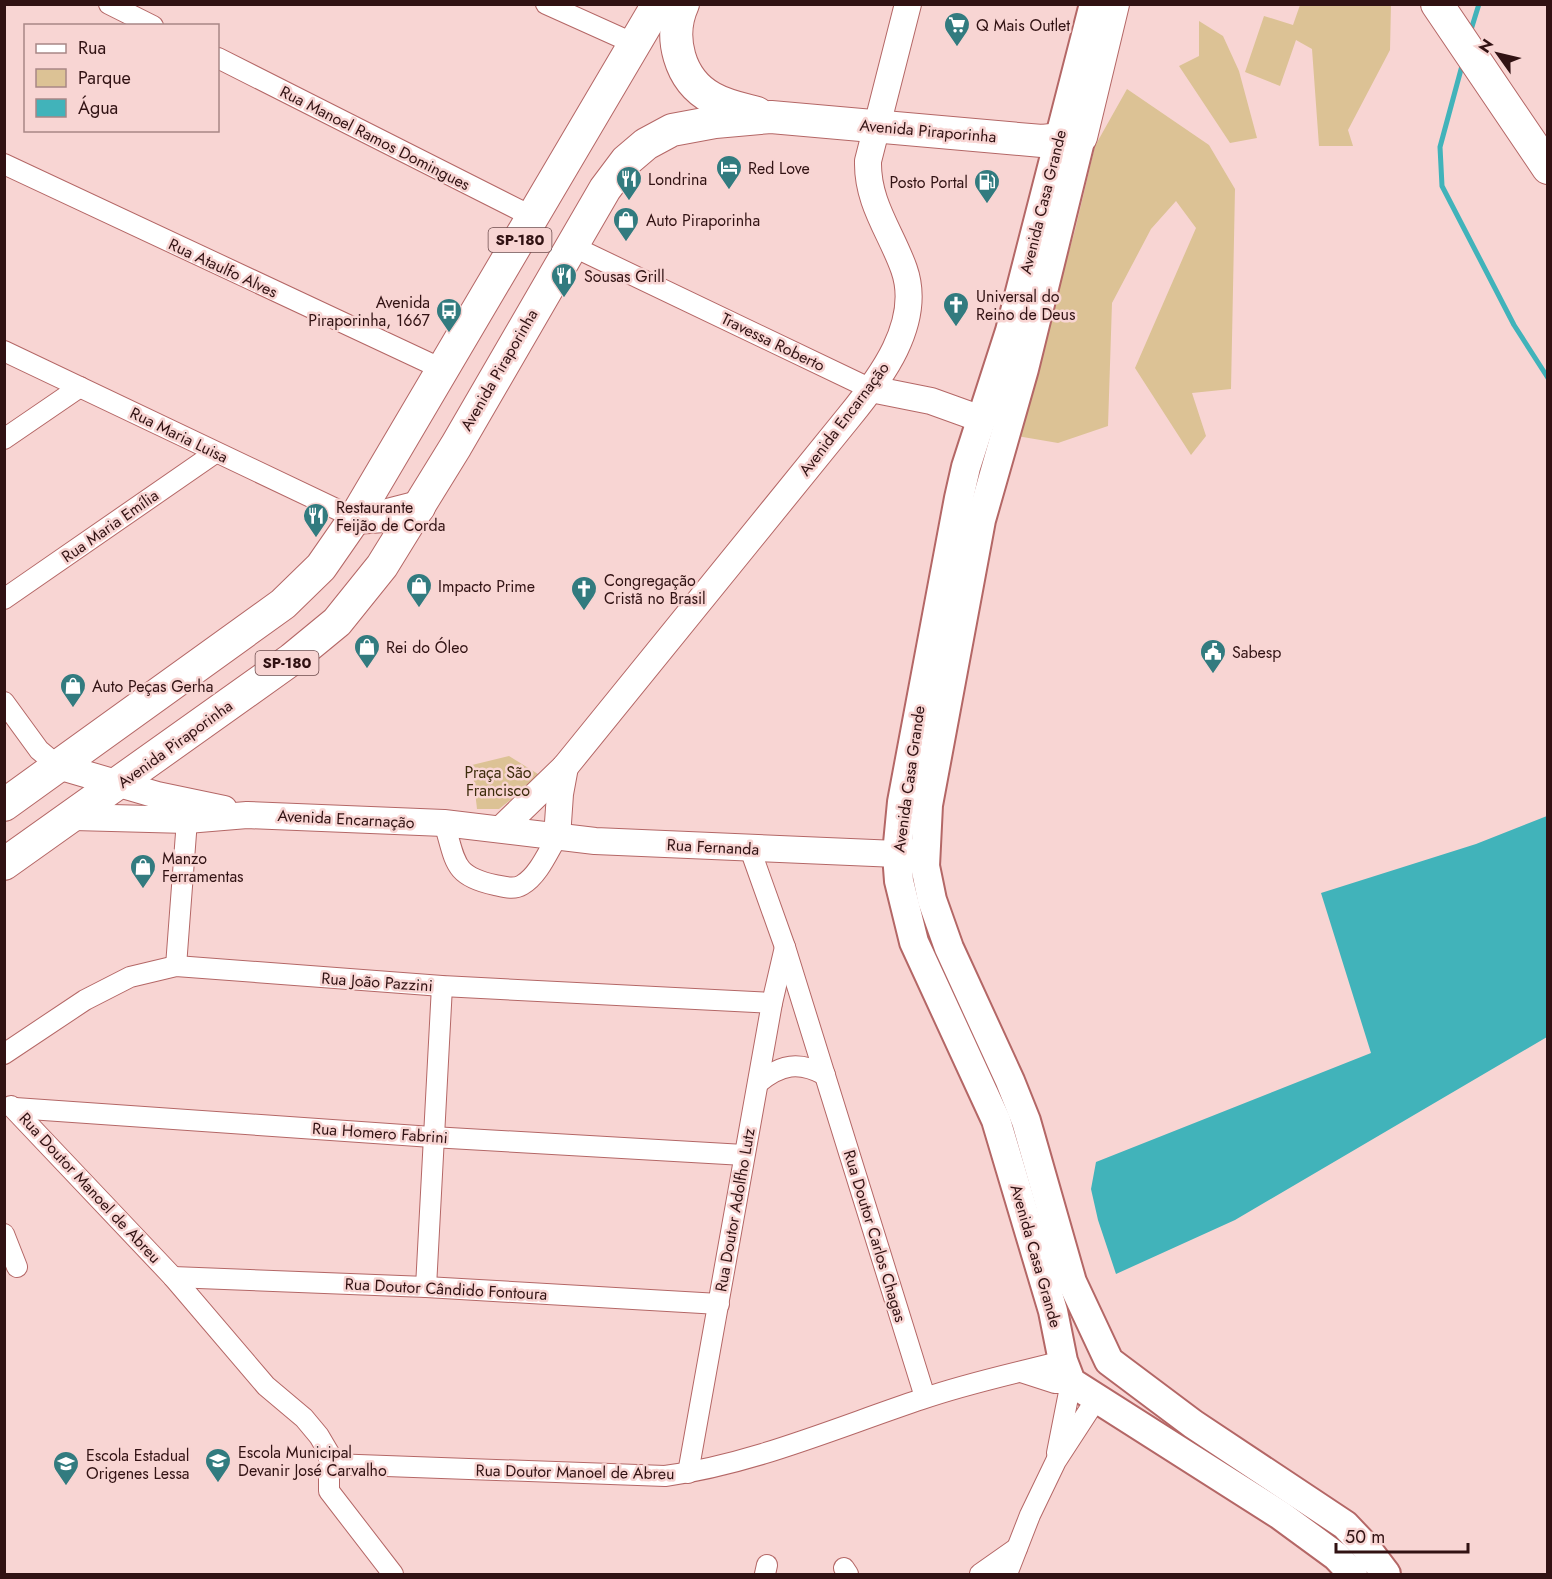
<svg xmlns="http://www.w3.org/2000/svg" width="1552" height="1579" font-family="Jost,sans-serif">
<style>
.green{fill:#dcc295}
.water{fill:#41b3ba}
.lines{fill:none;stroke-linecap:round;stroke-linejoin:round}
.stream{stroke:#41b3ba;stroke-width:5}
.minor-casing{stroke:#b46766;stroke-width:22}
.tertiary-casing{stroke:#b46766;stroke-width:28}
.secondary-casing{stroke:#b46766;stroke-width:32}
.primary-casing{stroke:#b46766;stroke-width:34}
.minor{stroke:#fff;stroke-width:20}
.tertiary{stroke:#fff;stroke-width:26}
.secondary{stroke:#fff;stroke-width:28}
.primary{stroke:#fff;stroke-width:32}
.labels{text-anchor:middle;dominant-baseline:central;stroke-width:5;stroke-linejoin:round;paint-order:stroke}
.shield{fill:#f8d5d3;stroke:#6d4c4d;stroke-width:1.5}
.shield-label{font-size:15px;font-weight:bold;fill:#311213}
.poi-label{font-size:16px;fill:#311213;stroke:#f8d5d3;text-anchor:start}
.street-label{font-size:16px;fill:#311213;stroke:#f8d5d3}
.park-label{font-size:16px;fill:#3d2c0c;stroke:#f8d5d3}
</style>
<rect width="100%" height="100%" fill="#f8d5d3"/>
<g class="green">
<polygon points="1300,5 1391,5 1390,50 1348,130 1353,146 1319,146 1312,49 1296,40 1280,86 1245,72 1264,16 1293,25"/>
<polygon points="1199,21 1223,36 1239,71 1257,138 1230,143 1179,66 1199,56"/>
<polygon points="1127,89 1209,145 1235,189 1231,389 1192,393 1206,436 1191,455 1135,368 1196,228 1176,201 1151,229 1112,303 1108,426 1058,443 1017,436 1075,230 1095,146"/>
<polygon points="509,756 538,774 532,783 499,809 477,809 472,765"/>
</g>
<polygon class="water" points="1547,816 1547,1037 1235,1220 1116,1274 1098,1220 1091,1189 1096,1162 1371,1053 1321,893 1476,844"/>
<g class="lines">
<g class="stream">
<polyline points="1470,33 1479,4"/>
<polyline points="1463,62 1440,147 1442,186 1514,325 1548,378"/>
</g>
<defs>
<g id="minor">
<polyline points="109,4 153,26"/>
<polyline points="546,4 635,44"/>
<polyline points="218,58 533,217"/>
<polyline points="4,164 442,369"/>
<polyline points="572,246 871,389"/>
<polyline points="4,351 355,518"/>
<polyline points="4,439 80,387"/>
<polyline points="4,599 215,453"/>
<polyline points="4,702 39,750 58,766"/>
<path d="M 444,823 C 456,861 452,876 495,885 C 504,887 514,890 522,885 C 538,876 548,852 557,837"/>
<polyline points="750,849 785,947 925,1397"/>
<polyline points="176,966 187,820"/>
<polyline points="4,1054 85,1000 130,977 176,966 442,986 772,1003"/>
<path d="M 758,1083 C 781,1064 799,1061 825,1075"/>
<polyline points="11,1106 173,1277 266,1386 304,1418 319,1436 329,1453 329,1491 393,1574"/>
<polyline points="15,1108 432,1137 744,1155"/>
<polyline points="4,1234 17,1267"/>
<polyline points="173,1277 426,1287 719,1304"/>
<polyline points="426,1287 442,986"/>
<polyline points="1021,1372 1055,1383 1071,1382 1057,1453"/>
<path d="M 331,1464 L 665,1476 C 753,1464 838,1427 922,1399 C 968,1383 1016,1373 1063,1361"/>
<polyline points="688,1473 772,1003 785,947"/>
<polyline points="844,1568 848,1574"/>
<polyline points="765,1574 767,1565"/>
<polyline points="980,1574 1017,1548"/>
<polyline points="1007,1574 1030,1515 1056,1461 1097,1398"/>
</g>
<g id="tertiary">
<polyline points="871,389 931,401 981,419"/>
<polyline points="58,766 157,795 224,809"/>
<polyline points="74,817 187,820 247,815 444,823 595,841 897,854 917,852"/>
<path d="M 502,828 L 565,767 L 848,418 C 880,379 923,323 904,269 C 891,232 867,203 868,161 L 908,4"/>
<polyline points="557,837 560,794 565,767"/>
</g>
<g id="secondary">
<polyline points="1094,4 1010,331 966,467 959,498 902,802 897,854 899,881 914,942 996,1120 1053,1311 1063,1361 1071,1382 1280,1515 1336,1556 1353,1574"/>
<polyline points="1081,137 1024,369 981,520 928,805 925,866 932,900 949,948 1010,1081 1026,1121 1072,1282 1109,1361 1193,1424 1345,1525 1364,1545 1386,1574"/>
</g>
<g id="primary">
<path d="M 683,4 C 668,37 679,80 712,98 C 726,106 742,109 757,113"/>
<polyline points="1437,4 1548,168"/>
<polyline points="355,518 384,516 419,507"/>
<polyline points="4,805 283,604 321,567 355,518 658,4"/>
<polyline points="4,864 292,659 337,622 382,566 456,446 605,189 626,161 646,144 672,130 715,122 771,117 1042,141 1081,137 1113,4"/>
</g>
</defs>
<use href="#minor" class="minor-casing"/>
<use href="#tertiary" class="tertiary-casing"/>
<use href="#secondary" class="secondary-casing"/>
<use href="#primary" class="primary-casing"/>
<use href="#minor" class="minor"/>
<use href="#tertiary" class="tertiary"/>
<use href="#secondary" class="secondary"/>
<use href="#primary" class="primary"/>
</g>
<defs>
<symbol id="supermarket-pin" viewBox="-11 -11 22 30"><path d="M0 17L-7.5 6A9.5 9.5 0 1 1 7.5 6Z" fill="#327b7f" stroke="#f8d5d3"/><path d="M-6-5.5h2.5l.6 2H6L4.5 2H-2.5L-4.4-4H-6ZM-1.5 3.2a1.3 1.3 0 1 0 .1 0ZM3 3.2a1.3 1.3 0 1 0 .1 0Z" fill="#fff"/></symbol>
<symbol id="hotel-pin" viewBox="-11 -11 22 30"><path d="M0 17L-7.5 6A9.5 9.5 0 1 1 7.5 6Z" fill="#327b7f" stroke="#f8d5d3"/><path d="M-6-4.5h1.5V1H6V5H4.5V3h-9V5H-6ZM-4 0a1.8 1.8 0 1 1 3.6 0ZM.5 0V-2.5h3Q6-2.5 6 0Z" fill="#fff"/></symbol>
<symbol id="restaurant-pin" viewBox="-11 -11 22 30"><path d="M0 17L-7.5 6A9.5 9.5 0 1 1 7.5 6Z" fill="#327b7f" stroke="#f8d5d3"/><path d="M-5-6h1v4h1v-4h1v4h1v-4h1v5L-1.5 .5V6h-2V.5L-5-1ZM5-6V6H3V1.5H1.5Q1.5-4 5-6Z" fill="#fff"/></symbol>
<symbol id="fuel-pin" viewBox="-11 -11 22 30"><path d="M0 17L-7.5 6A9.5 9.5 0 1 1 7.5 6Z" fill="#327b7f" stroke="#f8d5d3"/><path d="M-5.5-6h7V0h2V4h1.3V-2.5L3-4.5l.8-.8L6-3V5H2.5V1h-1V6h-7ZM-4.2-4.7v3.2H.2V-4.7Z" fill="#fff"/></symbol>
<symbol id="shop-pin" viewBox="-11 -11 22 30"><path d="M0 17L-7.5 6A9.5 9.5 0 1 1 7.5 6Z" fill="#327b7f" stroke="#f8d5d3"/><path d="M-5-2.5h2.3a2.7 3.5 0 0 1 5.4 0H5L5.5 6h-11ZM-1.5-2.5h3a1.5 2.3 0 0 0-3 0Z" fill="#fff"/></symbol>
<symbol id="church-pin" viewBox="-11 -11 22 30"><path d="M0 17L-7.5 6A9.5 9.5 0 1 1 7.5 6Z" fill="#327b7f" stroke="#f8d5d3"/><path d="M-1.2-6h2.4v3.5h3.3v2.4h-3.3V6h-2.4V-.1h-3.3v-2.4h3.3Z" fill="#fff"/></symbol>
<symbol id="bus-pin" viewBox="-11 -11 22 30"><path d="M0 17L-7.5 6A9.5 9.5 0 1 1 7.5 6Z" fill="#327b7f" stroke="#f8d5d3"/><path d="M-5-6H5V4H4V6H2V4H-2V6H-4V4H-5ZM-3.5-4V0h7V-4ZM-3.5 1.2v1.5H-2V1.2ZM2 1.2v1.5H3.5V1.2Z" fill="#fff"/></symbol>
<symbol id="civic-pin" viewBox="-11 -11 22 30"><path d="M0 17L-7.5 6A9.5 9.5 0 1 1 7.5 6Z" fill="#327b7f" stroke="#f8d5d3"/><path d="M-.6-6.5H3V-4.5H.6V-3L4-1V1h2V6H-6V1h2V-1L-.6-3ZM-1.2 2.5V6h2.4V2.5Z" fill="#fff"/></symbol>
<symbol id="school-pin" viewBox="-11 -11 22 30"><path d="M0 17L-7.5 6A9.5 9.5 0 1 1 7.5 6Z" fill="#327b7f" stroke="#f8d5d3"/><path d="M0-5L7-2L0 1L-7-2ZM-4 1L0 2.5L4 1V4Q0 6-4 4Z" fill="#fff"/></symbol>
</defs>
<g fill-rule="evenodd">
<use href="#supermarket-pin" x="942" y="10" width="30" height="40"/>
<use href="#hotel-pin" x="714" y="153" width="30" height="40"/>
<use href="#restaurant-pin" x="614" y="164" width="30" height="40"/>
<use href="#fuel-pin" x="972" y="167" width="30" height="40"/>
<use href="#shop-pin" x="611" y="205" width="30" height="40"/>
<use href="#restaurant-pin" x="549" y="261" width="30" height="40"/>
<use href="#church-pin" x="941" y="290" width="30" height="40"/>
<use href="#bus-pin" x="434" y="296" width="30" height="40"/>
<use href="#restaurant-pin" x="301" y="501" width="30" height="40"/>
<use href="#shop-pin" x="404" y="571" width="30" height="40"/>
<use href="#church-pin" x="569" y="574" width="30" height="40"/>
<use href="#shop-pin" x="352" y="632" width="30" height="40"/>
<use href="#civic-pin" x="1198" y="637" width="30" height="40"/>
<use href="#shop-pin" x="58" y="671" width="30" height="40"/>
<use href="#shop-pin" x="128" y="852" width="30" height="40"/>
<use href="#school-pin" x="203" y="1446" width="30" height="40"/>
<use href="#school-pin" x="51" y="1449" width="30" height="40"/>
</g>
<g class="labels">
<g class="shield">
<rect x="488.5" y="228" width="63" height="24" rx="4.5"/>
<rect x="255.5" y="651" width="63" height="24" rx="4.5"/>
</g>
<g class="shield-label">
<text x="520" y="240">SP-180</text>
<text x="287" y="663">SP-180</text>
</g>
<g class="poi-label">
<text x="976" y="25">Q Mais Outlet</text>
<text x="748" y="168">Red Love</text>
<text x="648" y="179">Londrina</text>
<text x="968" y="182" text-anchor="end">Posto Portal</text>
<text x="646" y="220">Auto Piraporinha</text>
<text x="584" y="276">Sousas Grill</text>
<text x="976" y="296">Universal do<tspan x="976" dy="18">Reino de Deus</tspan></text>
<text x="430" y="302" text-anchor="end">Avenida<tspan x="430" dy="18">Piraporinha, 1667</tspan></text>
<text x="336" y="507">Restaurante<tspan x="336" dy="18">Feijão de Corda</tspan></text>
<text x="604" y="580">Congregação<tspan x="604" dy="18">Cristã no Brasil</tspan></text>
<text x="438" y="586">Impacto Prime</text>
<text x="386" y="647">Rei do Óleo</text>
<text x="1232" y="652">Sabesp</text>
<text x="92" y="686">Auto Peças Gerha</text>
<text x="162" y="858">Manzo<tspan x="162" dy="18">Ferramentas</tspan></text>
<text x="238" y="1452">Escola Municipal<tspan x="238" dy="18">Devanir José Carvalho</tspan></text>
<text x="86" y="1455">Escola Estadual<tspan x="86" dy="18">Origenes Lessa</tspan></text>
</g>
<g class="street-label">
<text transform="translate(928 131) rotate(5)">Avenida Piraporinha</text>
<text transform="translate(375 138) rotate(27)">Rua Manoel Ramos Domingues</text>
<text transform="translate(1043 202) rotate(-76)">Avenida Casa Grande</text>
<text transform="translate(223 268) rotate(25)">Rua Ataulfo Alves</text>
<text transform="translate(773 342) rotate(26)">Travessa Roberto</text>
<text transform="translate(499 370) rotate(-60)">Avenida Piraporinha</text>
<text transform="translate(844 419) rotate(-53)">Avenida Encarnação</text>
<text transform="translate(179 435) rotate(26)">Rua Maria Luisa</text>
<text transform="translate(110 526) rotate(-35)">Rua Maria Emília</text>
<text transform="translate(175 744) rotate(-36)">Avenida Piraporinha</text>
<text transform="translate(909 779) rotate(-82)">Avenida Casa Grande</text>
<text transform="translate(346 819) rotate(3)">Avenida Encarnação</text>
<text transform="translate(713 847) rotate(3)">Rua Fernanda</text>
<text transform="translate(377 982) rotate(4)">Rua João Pazzini</text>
<text transform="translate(380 1133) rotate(4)">Rua Homero Fabrini</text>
<text transform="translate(90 1188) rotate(47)">Rua Doutor Manoel de Abreu</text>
<text transform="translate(735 1210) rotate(-80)">Rua Doutor Adolfho Lutz</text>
<text transform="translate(875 1236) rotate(73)">Rua Doutor Carlos Chagas</text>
<text transform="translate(1036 1256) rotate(74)">Avenida Casa Grande</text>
<text transform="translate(446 1289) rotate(3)">Rua Doutor Cândido Fontoura</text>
<text transform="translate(575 1472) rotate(1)">Rua Doutor Manoel de Abreu</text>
</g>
<g class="park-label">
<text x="498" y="772">Praça São<tspan x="498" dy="18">Francisco</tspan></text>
</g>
</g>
<rect width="1552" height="1579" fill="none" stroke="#311213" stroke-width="12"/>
<rect x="24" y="24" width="195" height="108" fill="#f8d5d3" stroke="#a88786" stroke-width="1.5"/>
<rect x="36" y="44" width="30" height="9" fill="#ffffff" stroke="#a88786" stroke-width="1.5"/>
<text x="78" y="54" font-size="18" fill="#311213">Rua</text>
<rect x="36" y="69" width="30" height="18" fill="#dcc295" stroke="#a88786" stroke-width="1.5"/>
<text x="78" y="84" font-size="18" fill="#311213">Parque</text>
<rect x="36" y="99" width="30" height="18" fill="#41b3ba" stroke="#a88786" stroke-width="1.5"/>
<text x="78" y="114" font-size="18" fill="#311213">Água</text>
<g transform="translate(1498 54) rotate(304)" stroke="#f8d5d3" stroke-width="4.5" paint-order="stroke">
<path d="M0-4.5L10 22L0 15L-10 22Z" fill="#311213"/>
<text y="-9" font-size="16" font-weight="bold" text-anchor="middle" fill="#311213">N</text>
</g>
<path d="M1336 1543v9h132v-9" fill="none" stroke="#311213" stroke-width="3"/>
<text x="1345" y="1543" font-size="18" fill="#311213" stroke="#f8d5d3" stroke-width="4.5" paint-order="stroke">50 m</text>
</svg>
